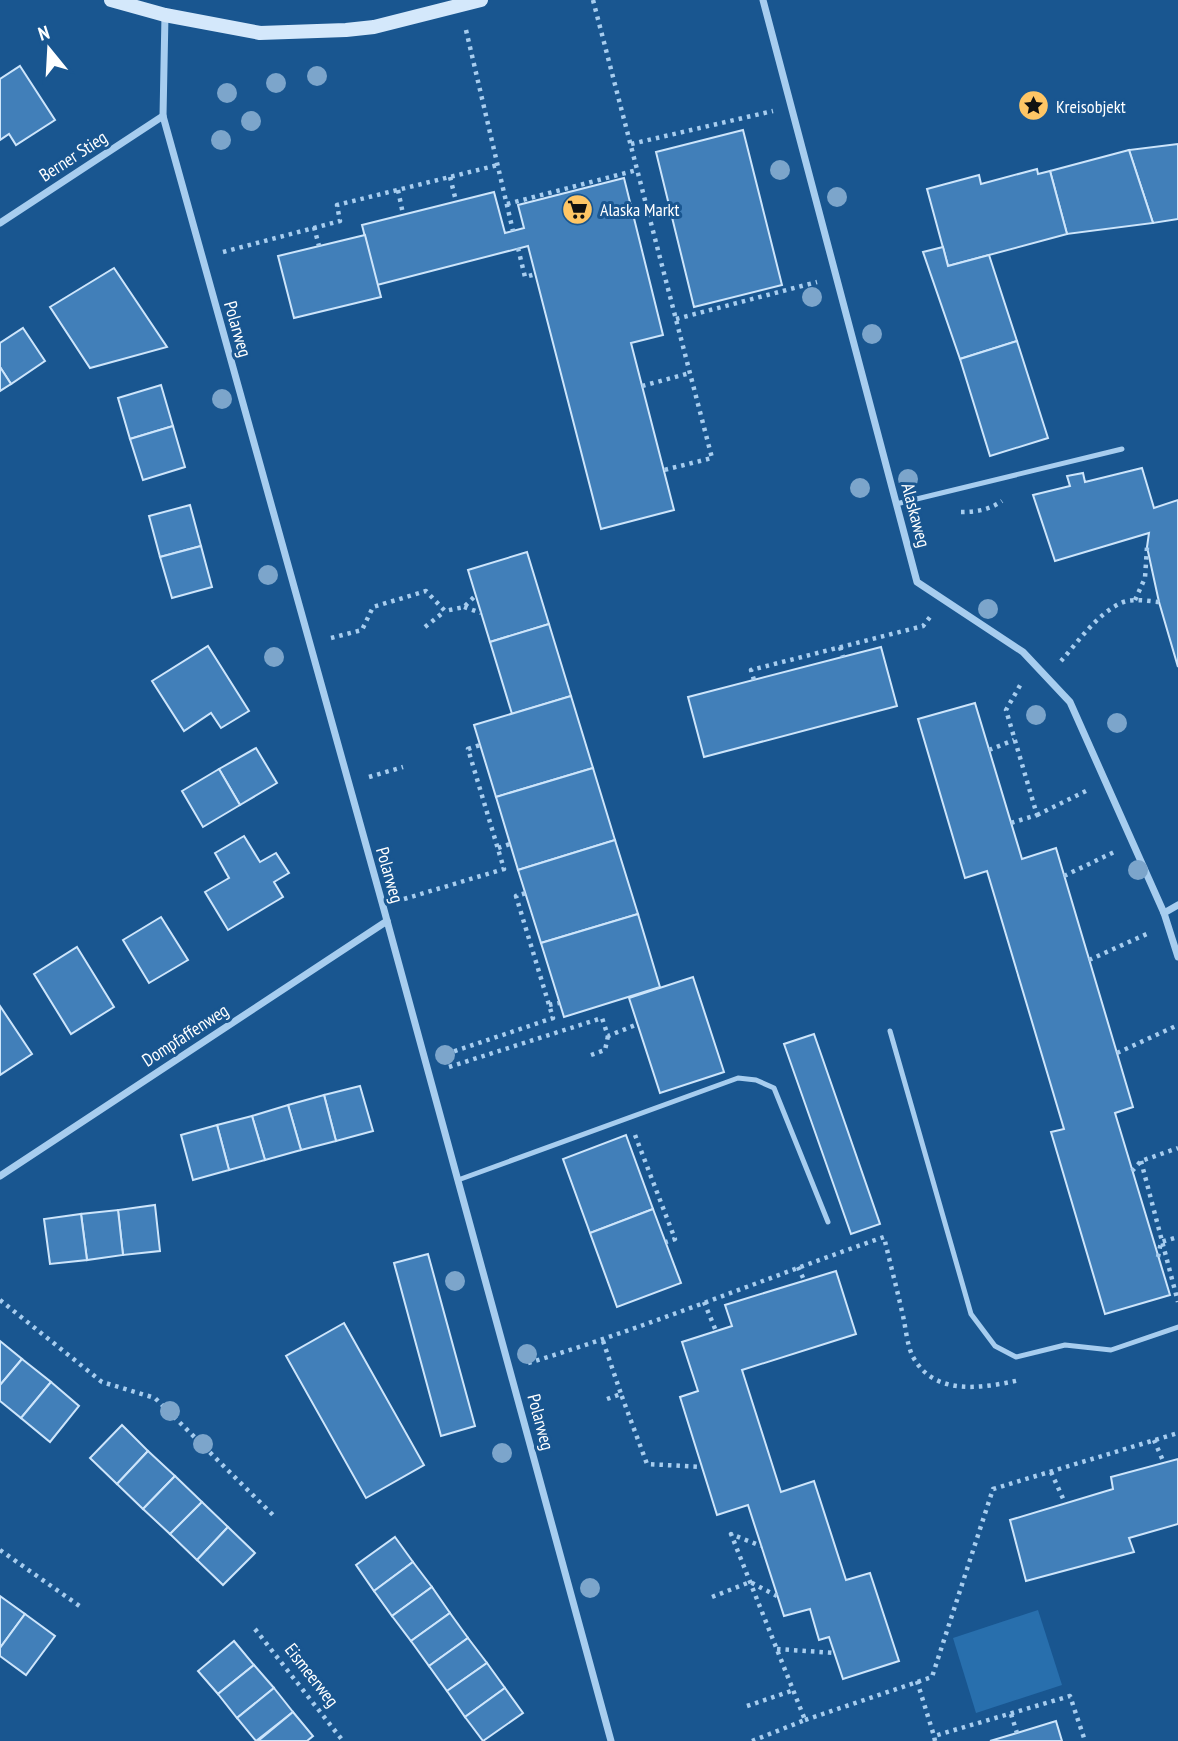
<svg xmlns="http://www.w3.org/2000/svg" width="1178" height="1741" font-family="'PT Sans Narrow',sans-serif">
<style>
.green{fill:#286fad}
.building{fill:#417fb9;stroke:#cde5fb;stroke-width:2}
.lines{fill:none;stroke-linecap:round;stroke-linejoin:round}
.path{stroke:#a7cdef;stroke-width:4.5;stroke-dasharray:3.5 5;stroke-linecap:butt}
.lane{stroke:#a7cdef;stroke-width:5}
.street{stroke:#a7cdef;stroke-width:7}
.secondary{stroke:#d4e8fb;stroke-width:14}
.tree{fill:#7ca5cb}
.labels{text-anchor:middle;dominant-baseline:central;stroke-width:6;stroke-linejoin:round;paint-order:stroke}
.poi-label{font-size:18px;fill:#fff;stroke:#195690;text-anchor:start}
.street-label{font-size:18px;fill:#fff;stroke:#195690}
</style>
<rect width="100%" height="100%" fill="#195690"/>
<polygon class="green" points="1038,1610 1062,1685 976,1713 953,1638"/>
<g class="building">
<polygon points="20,66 55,120 16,145 9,134 0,140 0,79"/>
<polygon points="743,130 782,285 694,307 656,152"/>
<polygon points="1178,144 1178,219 1153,223 1129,150"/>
<polygon points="1129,150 1153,223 1067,234 1050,171"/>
<polygon points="1037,169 1038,174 1050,171 1067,234 948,266 927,189 979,175 981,184"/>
<polygon points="624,178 663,335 631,343 674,510 601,529 528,246 377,285 362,225 494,192 505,233 524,228 518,205"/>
<polygon points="365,235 381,297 294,318 278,256"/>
<polygon points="943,247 948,266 989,255 1017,341 960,359 923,252"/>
<polygon points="114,268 167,347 90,368 50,307"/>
<polygon points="23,328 45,361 11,384 0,367 0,343"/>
<polygon points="1017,341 1048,438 990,456 960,359"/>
<polygon points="0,367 11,384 0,391"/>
<polygon points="161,385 173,426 130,439 118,398"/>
<polygon points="173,426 185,467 143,480 130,439"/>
<polygon points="1142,468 1154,508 1178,500 1178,667 1159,602 1147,547 1149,533 1055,561 1033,495 1070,486 1067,476 1083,473 1085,482"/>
<polygon points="190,505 201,546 160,557 149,516"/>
<polygon points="201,546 212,587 172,598 160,557"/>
<polygon points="527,552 549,624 490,642 468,570"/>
<polygon points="549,624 571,696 512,714 490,642"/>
<polygon points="208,646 249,711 221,728 211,713 184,731 152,681"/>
<polygon points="881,647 897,706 704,757 688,697"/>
<polygon points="571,696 593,768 496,797 474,725"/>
<polygon points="975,703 1022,859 1056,848 1133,1107 1115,1113 1170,1295 1105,1314 1051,1132 1064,1129 987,871 965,878 918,719"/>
<polygon points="256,748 277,783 240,805 219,769"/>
<polygon points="593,768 615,840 518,870 496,797"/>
<polygon points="219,769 240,805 203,827 182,791"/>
<polygon points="244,836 260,862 276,853 289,873 274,882 283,897 228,930 205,892 229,878 215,853"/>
<polygon points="615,840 638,914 541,943 518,870"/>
<polygon points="638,914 660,987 564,1017 541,943"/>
<polygon points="161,917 188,960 149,983 123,940"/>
<polygon points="77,947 114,1007 71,1034 34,974"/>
<polygon points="693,977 724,1072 660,1093 629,998"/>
<polygon points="0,1006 32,1054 0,1075"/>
<polygon points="814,1034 880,1224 851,1234 784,1044"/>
<polygon points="360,1086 373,1131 336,1141 324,1095"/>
<polygon points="324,1095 336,1141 301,1150 288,1105"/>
<polygon points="288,1105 301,1150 265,1160 252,1116"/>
<polygon points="252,1116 265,1160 229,1170 217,1125"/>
<polygon points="217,1125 229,1170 193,1180 181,1135"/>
<polygon points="626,1135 653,1209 590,1233 563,1159"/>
<polygon points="155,1205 160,1251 123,1255 118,1210"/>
<polygon points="653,1209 681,1283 617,1307 590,1233"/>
<polygon points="118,1210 123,1255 87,1260 81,1214"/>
<polygon points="81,1214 87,1260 50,1264 44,1219"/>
<polygon points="428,1254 475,1426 441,1436 394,1263"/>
<polygon points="836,1271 856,1334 742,1370 781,1492 814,1481 846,1580 870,1573 899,1661 843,1679 829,1637 819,1640 810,1609 784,1616 748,1505 717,1515 680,1397 698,1391 682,1342 732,1326 725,1305"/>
<polygon points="344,1323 424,1465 366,1498 286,1356"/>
<polygon points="0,1341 22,1359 0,1385"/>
<polygon points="22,1359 51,1382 21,1418 0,1401 0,1385"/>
<polygon points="51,1382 79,1406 50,1442 21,1418"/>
<polygon points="122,1425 148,1451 117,1484 90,1458"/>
<polygon points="148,1451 175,1476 143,1509 117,1484"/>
<polygon points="1178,1459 1178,1524 1129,1538 1134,1552 1026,1581 1010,1520 1113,1489 1111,1477"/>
<polygon points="175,1476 202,1502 170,1534 143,1509"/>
<polygon points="202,1502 228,1527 197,1560 170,1534"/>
<polygon points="228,1527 255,1553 223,1585 197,1560"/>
<polygon points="395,1537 413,1562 374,1591 356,1565"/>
<polygon points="413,1562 432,1587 392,1616 374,1591"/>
<polygon points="432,1587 450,1613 411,1641 392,1616"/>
<polygon points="0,1596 25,1614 0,1648"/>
<polygon points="450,1613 468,1638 429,1666 411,1641"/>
<polygon points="25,1614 55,1636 26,1675 0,1656 0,1648"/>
<polygon points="468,1638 487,1663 447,1691 429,1666"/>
<polygon points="234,1641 254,1665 218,1694 198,1671"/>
<polygon points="487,1663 505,1688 465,1717 447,1691"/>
<polygon points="254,1665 274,1688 237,1718 218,1694"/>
<polygon points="274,1688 293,1712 256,1741 237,1718"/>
<polygon points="505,1688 523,1713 483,1741 465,1717"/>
<polygon points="293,1712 313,1736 307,1741 258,1741"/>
<polygon points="1056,1721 1062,1741 990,1741 1017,1733"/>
</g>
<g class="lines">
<g class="path">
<polyline points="593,0 712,458 664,470"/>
<polyline points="466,30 513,231"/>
<polyline points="631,144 773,111"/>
<polyline points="450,177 456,201"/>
<polyline points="398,190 403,214"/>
<polyline points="507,204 637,170"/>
<polyline points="314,227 319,246"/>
<polyline points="518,248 525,277 536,274"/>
<polyline points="223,252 340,221 337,205 498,165"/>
<polyline points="676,319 817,282"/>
<polyline points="642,386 690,373"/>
<path d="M 961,512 C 976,512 989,510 1002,501"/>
<polyline points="1135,600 1145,578 1147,547"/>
<polyline points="464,607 481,613"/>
<polyline points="425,627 445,611"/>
<polyline points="331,638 362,630 373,607 426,591 445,611 464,607 476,595"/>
<polyline points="840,647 843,657"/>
<path d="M 1061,661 C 1078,642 1097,614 1121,603 C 1132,598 1148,601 1159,602"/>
<polyline points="754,680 751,670 923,626 930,617"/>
<polyline points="989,750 1014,740"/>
<polyline points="369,777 403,767"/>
<polyline points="1037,815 1086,791"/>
<polyline points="1011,823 1037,815 1006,710 1022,682"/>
<polyline points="498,848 510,844"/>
<polyline points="1064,876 1114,852"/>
<polyline points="404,899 504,869 468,749 480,745"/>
<polyline points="1089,960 1149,933"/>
<polyline points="549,1005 559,1003"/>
<polyline points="1117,1053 1178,1025"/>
<polyline points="446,1054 553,1018 516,896 526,893"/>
<polyline points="591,1055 605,1050 608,1036"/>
<polyline points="449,1067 602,1018 608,1036 638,1024"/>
<polyline points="635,1135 675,1239 666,1242"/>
<polyline points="1141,1161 1178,1302"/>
<polyline points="1132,1171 1141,1161 1178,1148"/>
<polyline points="1158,1257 1161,1242 1178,1237"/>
<polyline points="798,1267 804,1280"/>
<polyline points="0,1300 102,1382 155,1398 276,1518"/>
<polyline points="704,1302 716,1331"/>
<polyline points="603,1341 621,1394"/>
<path d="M 528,1363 C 649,1327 765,1278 884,1237 C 890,1263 897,1289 903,1316 C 906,1329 907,1345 913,1357 C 935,1397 983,1388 1020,1380"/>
<polyline points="607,1399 621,1394 647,1464 702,1467"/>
<polyline points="1154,1440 1164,1463"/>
<polyline points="1051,1472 1065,1503"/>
<polyline points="0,1550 81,1607"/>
<polyline points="712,1597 750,1582 777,1596"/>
<polyline points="255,1629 343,1741"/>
<polyline points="777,1649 835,1653"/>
<polyline points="917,1681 934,1736"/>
<polyline points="747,1706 794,1690"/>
<polyline points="1011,1714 1017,1733"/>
<polyline points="805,1720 932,1677 993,1489 1178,1433"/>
<polyline points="752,1741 805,1720 731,1534 761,1546"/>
<polyline points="935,1741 934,1736 1070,1696 1085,1741"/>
</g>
<g class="lane">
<polyline points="896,504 1122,449"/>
<polyline points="890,1031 971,1314 995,1346 1016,1357 1065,1345 1111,1350 1178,1327"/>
<polyline points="458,1180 738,1078 756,1080 774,1088 828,1222"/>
</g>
<g class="street">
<polyline points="763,0 917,582 1023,652 1070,702 1164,913 1178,957"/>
<polyline points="165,15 163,116 383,906 611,1741"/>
<polyline points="0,223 163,116"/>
<polyline points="1164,913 1178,905"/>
<polyline points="0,1176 387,921"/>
</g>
<polyline class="secondary" points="111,0 165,15 260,33 346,30 374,27 481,0"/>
</g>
<g class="tree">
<circle cx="317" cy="76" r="10"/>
<circle cx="276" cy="83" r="10"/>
<circle cx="227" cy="93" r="10"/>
<circle cx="251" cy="121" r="10"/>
<circle cx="221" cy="140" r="10"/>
<circle cx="780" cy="170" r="10"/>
<circle cx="837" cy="197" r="10"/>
<circle cx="812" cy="297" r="10"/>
<circle cx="872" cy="334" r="10"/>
<circle cx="222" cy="399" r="10"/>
<circle cx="908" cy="479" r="10"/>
<circle cx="860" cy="488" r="10"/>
<circle cx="268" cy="575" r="10"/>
<circle cx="988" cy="609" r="10"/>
<circle cx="274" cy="657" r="10"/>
<circle cx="1036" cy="715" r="10"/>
<circle cx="1117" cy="723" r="10"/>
<circle cx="1138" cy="870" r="10"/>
<circle cx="445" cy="1055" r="10"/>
<circle cx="455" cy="1281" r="10"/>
<circle cx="527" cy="1354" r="10"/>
<circle cx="170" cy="1411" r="10"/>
<circle cx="203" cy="1444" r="10"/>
<circle cx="502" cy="1453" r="10"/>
<circle cx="590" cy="1588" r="10"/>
</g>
<defs>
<symbol id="sight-disc" viewBox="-11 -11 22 22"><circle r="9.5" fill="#ffc665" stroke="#195690"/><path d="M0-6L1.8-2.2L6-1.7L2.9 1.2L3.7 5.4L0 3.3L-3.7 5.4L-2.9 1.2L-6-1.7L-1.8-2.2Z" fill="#111"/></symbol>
<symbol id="supermarket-disc" viewBox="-11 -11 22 22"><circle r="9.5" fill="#ffc665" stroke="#195690"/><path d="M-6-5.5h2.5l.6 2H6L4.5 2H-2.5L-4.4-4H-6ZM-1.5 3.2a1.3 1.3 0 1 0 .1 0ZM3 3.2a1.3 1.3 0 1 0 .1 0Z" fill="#111"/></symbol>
</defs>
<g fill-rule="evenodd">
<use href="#sight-disc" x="1016" y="88" width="35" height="35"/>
<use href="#supermarket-disc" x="560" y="192" width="35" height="35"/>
</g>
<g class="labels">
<g class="poi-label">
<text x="1056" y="106">Kreisobjekt</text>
<text x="600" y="209">Alaska Markt</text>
</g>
<g class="street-label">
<text transform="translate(73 156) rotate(-33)">Berner Stieg</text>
<text transform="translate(238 329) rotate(74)">Polarweg</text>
<text transform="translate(916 515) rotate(75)">Alaskaweg</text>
<text transform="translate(390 875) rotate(74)">Polarweg</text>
<text transform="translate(185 1035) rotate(-33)">Dompfaffenweg</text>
<text transform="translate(541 1422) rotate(75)">Polarweg</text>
<text transform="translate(312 1675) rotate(52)">Eismeerweg</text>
</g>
</g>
<g transform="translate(49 49) rotate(342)" stroke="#195690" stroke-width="5" paint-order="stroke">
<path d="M0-5L12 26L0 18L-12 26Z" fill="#ffffff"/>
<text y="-10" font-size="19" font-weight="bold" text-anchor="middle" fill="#ffffff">N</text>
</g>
</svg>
